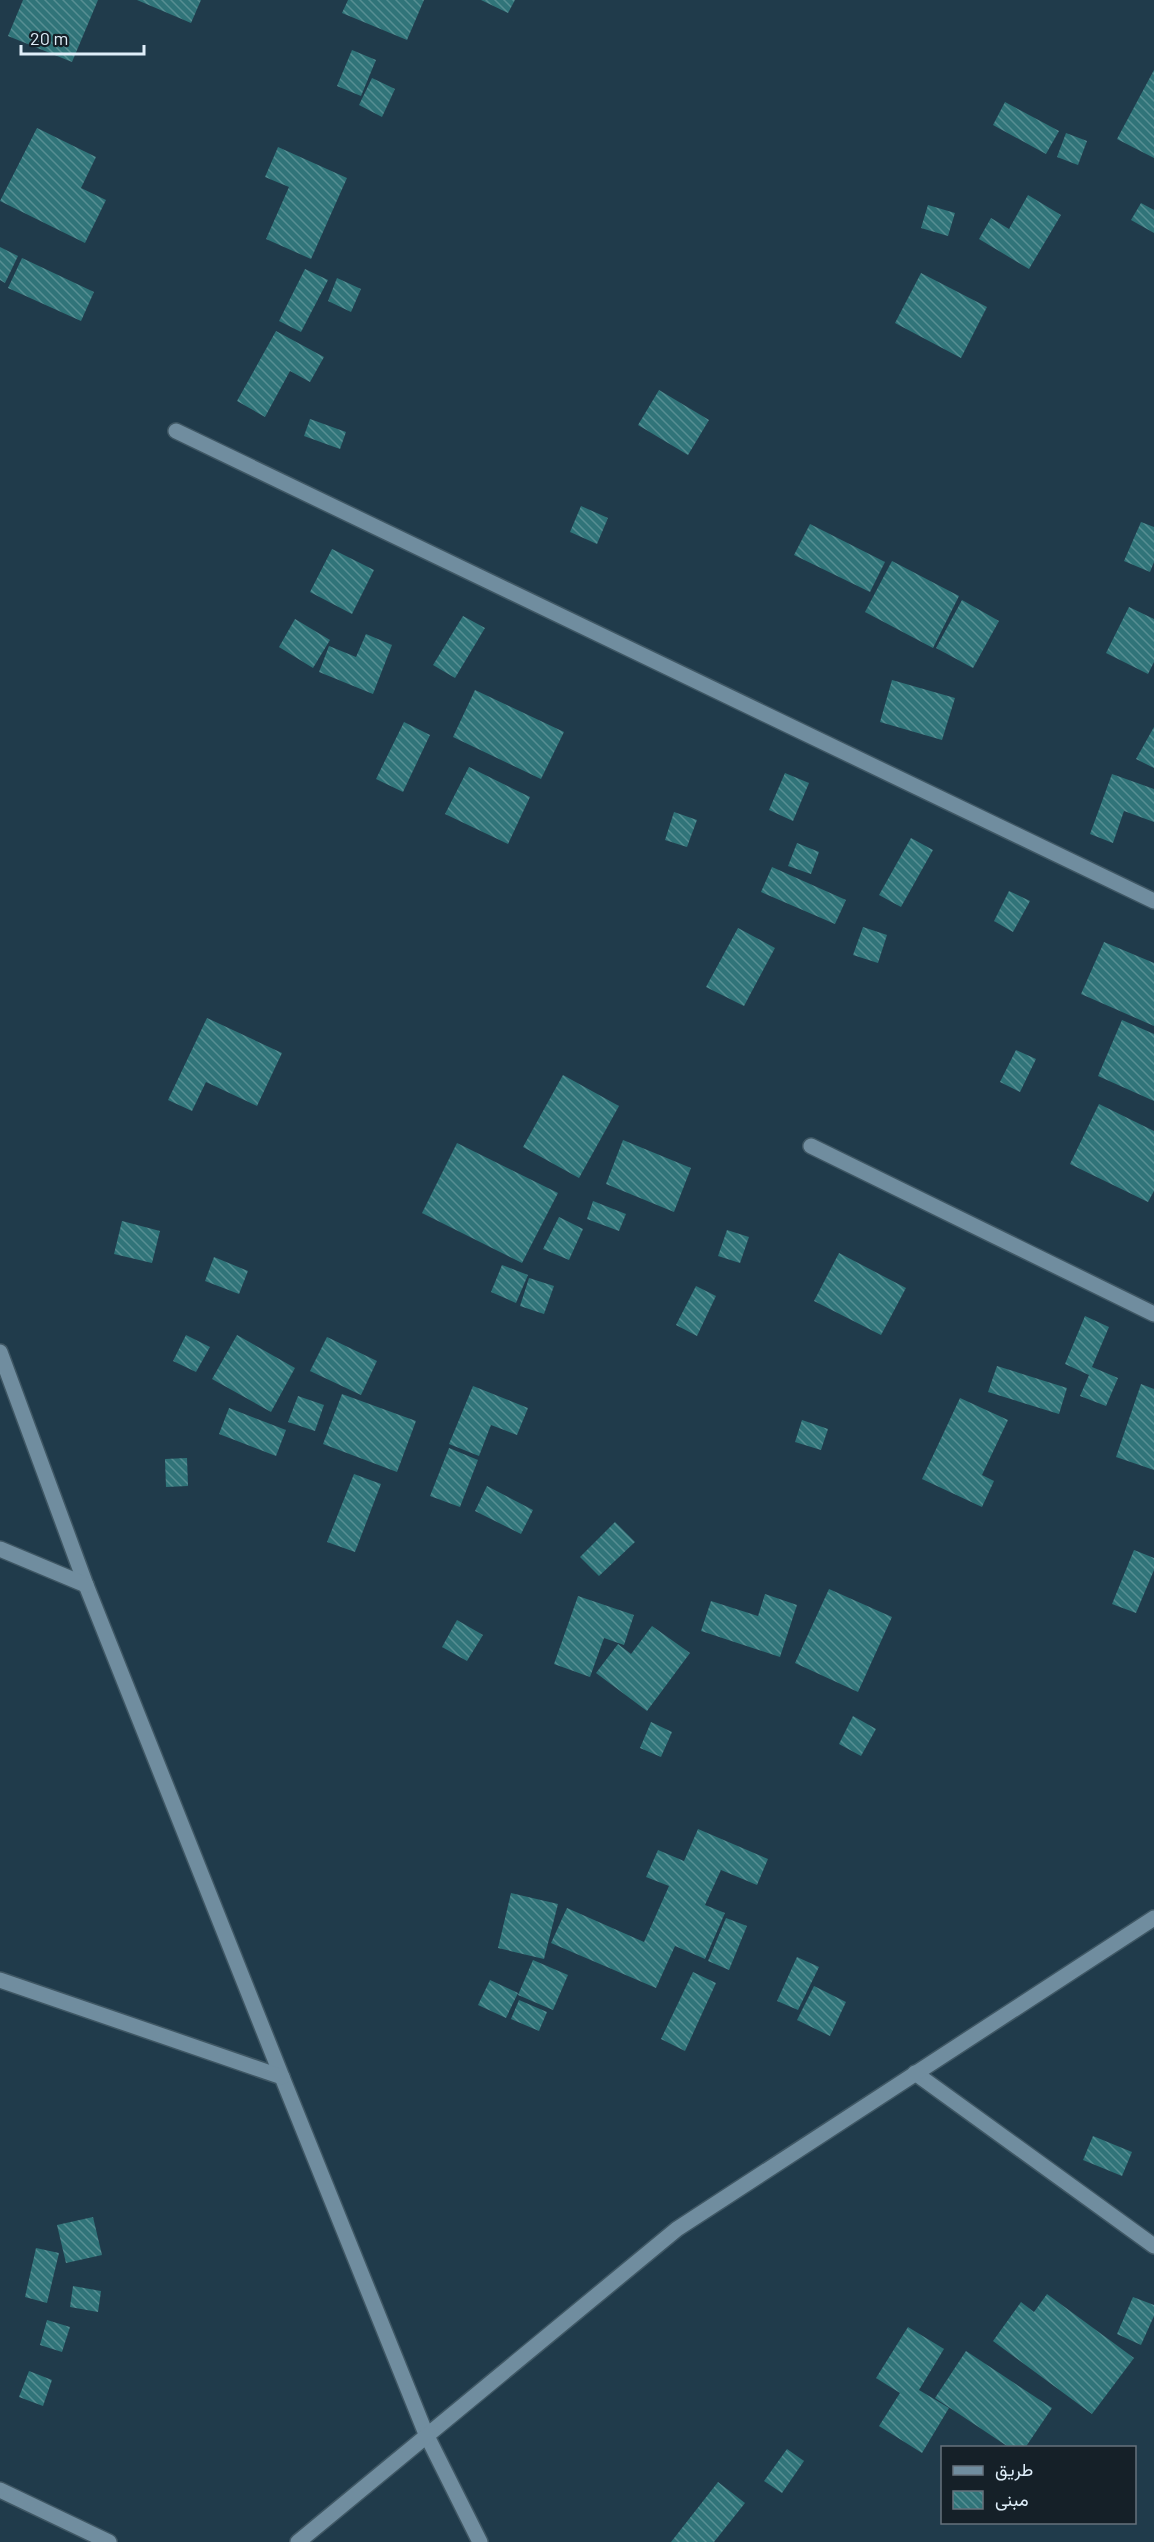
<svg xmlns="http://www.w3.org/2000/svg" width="1154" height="2542" font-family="Barlow,Vazirmatn,sans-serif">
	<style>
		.building { fill: url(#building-back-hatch) }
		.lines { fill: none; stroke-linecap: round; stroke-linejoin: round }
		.street-casing { stroke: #3f5764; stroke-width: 18 }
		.street { stroke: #708d9f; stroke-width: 15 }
	</style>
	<defs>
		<pattern id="building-back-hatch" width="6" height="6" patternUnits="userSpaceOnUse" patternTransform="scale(1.5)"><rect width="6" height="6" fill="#307479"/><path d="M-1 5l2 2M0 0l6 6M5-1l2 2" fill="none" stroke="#578f93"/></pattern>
	</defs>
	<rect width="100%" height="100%" fill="#203b4b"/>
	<g class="building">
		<polygon points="23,0 98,0 72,62 8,36"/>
		<polygon points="137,0 201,0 191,23"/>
		<polygon points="348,0 424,0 407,40 342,13"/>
		<polygon points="481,0 515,0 508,13"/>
		<polygon points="352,50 376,60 361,96 337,86"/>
		<polygon points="1154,70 1154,158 1117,139"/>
		<polygon points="372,78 395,89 382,117 359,105"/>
		<polygon points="1005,102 1059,131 1046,154 993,125"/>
		<polygon points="37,128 96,157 81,188 106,200 85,243 0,201"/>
		<polygon points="1066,133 1087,141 1078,165 1057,157"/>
		<polygon points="278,147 347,178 311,259 266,239 289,187 265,177"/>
		<polygon points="1028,195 1061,215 1029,269 979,239 991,218 1009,229"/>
		<polygon points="1141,203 1154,210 1154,233 1131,220"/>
		<polygon points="928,205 955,213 948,236 921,228"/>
		<polygon points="0,247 18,256 5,283 0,280"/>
		<polygon points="22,258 94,292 81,321 8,288"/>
		<polygon points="305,269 328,280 301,332 279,321"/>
		<polygon points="921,273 987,307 961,358 895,323"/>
		<polygon points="337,278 361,289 351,312 328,301"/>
		<polygon points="276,331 324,357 310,382 290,371 265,417 237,401"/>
		<polygon points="659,390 709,420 688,455 638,425"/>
		<polygon points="310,419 346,432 340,449 304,436"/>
		<polygon points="581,506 608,518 597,544 570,532"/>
		<polygon points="1141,522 1154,527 1154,562 1150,572 1124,561"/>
		<polygon points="810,524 885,562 870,592 794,555"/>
		<polygon points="332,549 374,570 352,614 310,592"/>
		<polygon points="892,561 959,596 933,648 865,612"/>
		<polygon points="962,600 999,621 973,668 936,648"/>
		<polygon points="1129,607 1154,619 1154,662 1148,674 1106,653"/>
		<polygon points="463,616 485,628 455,678 433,665"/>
		<polygon points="295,619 330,640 313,668 279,647"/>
		<polygon points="366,634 392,645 373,694 319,672 329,646 356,657"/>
		<polygon points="892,680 955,698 942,740 880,722"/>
		<polygon points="475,690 564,732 541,779 453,737"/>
		<polygon points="404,722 430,735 403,792 376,779"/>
		<polygon points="1154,727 1154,768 1136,759"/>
		<polygon points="469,767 530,797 508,844 445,814"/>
		<polygon points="785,773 809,783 793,821 769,810"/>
		<polygon points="1112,774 1154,789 1154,822 1124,811 1113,843 1090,834"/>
		<polygon points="674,812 697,820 687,847 665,840"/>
		<polygon points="911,838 933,850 901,907 879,895"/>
		<polygon points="797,843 819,852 811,874 788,866"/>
		<polygon points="772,867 846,900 835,924 761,892"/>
		<polygon points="1009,891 1030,901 1013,932 994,921"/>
		<polygon points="863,927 887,935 878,963 853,955"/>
		<polygon points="738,928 775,948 744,1006 706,987"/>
		<polygon points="1104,942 1154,963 1154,1026 1081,994"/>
		<polygon points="207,1018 282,1053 257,1106 206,1082 192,1111 168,1100"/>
		<polygon points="1122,1020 1154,1034 1154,1101 1098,1076"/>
		<polygon points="1016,1050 1036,1059 1020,1092 1000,1082"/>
		<polygon points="563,1075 619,1106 579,1178 523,1147"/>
		<polygon points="1099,1104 1154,1131 1154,1191 1148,1202 1070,1164"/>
		<polygon points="623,1140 691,1168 674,1212 606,1184"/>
		<polygon points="457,1143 558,1193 522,1263 422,1213"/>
		<polygon points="593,1201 626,1214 619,1231 587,1219"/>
		<polygon points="559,1217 583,1229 569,1260 543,1249"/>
		<polygon points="122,1221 160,1231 152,1263 114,1254"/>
		<polygon points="727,1230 749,1237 740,1263 718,1256"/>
		<polygon points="839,1253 906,1288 881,1335 814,1301"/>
		<polygon points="214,1257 248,1271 239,1294 205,1281"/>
		<polygon points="502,1265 528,1275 516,1303 491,1292"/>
		<polygon points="529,1278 554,1286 544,1314 520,1306"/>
		<polygon points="696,1286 716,1296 697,1336 676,1325"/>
		<polygon points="1085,1316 1109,1327 1092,1367 1118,1378 1106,1406 1080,1396 1089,1375 1065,1364"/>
		<polygon points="186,1335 210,1347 196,1372 173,1361"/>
		<polygon points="237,1335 295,1368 271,1412 212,1379"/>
		<polygon points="327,1337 377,1361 361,1395 310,1371"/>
		<polygon points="997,1366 1067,1388 1059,1414 988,1392"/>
		<polygon points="1141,1384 1154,1389 1154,1470 1116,1457"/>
		<polygon points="473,1386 528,1408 517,1435 491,1425 479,1456 449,1444"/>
		<polygon points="342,1394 416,1421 397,1472 323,1444"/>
		<polygon points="298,1396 324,1405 315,1431 288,1422"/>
		<polygon points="960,1398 1008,1420 982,1475 994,1481 982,1507 922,1479"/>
		<polygon points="229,1408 286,1430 276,1456 219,1434"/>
		<polygon points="802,1420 828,1429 821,1450 795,1442"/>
		<polygon points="449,1448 478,1460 460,1507 430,1496"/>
		<polygon points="187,1458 188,1486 166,1487 165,1459"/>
		<polygon points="354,1474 381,1484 355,1552 327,1542"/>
		<polygon points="487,1486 533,1510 521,1534 475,1511"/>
		<polygon points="615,1522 635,1542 599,1576 580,1557"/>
		<polygon points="1134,1550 1154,1558 1154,1570 1136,1613 1112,1604"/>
		<polygon points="829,1589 892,1617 858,1692 795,1663"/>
		<polygon points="765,1594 797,1605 780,1657 701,1631 711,1601 758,1616"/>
		<polygon points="578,1596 634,1615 624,1645 604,1638 590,1677 554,1664"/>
		<polygon points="457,1620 483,1635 467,1661 442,1647"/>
		<polygon points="652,1626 690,1653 647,1711 596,1673 618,1644 631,1654"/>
		<polygon points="853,1716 876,1729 861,1756 839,1744"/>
		<polygon points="651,1722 672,1732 661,1757 640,1748"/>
		<polygon points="698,1829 768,1859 757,1885 721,1870 705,1905 725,1913 705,1959 675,1946 656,1988 551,1943 567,1908 644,1942 669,1886 646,1877 658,1850 684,1861"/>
		<polygon points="511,1893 558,1904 544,1959 498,1948"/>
		<polygon points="726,1918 747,1926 729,1970 708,1961"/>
		<polygon points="797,1957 819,1967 798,2010 777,2001"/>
		<polygon points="533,1960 568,1975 553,2010 518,1995"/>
		<polygon points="693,1972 716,1983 685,2051 661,2039"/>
		<polygon points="490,1980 518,1993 506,2018 478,2005"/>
		<polygon points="814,1986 846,2002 830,2036 797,2020"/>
		<polygon points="519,2000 547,2012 539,2031 511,2019"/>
		<polygon points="1093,2136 1132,2152 1122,2176 1083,2160"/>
		<polygon points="93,2217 102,2255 66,2263 57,2225"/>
		<polygon points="36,2248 59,2253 47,2303 25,2297"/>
		<polygon points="73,2286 101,2291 98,2312 70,2307"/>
		<polygon points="1047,2294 1134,2358 1092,2414 993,2341 1021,2302 1034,2312"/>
		<polygon points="1133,2297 1154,2305 1154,2316 1141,2345 1117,2334"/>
		<polygon points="47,2320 70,2327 62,2352 40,2345"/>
		<polygon points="908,2327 944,2349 919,2390 949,2408 922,2453 879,2426 900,2393 876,2378"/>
		<polygon points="966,2351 1052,2408 1025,2448 1010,2448 935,2398"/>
		<polygon points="29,2371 52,2380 43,2406 19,2397"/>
		<polygon points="787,2449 804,2461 782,2493 764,2481"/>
		<polygon points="718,2482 745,2503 714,2542 671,2542"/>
	</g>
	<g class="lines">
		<g class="street-casing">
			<g id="street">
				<polyline points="176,431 1154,901"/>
				<polyline points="811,1146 1154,1314"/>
				<polyline points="0,1352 86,1585 282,2077 426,2434 480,2542"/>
				<polyline points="0,1549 86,1585"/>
				<polyline points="0,1980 282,2077"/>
				<polyline points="915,2073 1154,2246"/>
				<polyline points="0,2490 109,2542"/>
				<polyline points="298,2542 677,2229 1154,1918"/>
			</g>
		</g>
		<use href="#street" class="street"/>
	</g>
	<rect x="941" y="2446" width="195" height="78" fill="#152028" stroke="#66727c" stroke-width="1.5"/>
	<rect x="953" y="2466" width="30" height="9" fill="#708d9f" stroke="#66727c" stroke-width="1.5"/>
	<text x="995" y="2476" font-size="18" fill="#dfeef9">طريق</text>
	<rect x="953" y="2491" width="30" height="18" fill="url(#building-back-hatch)" stroke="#66727c" stroke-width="1.5"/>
	<text x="995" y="2506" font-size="18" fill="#dfeef9">مبنى</text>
	<path d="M21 45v9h123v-9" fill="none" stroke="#dfeef9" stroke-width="3"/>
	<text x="30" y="45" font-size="18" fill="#dfeef9" stroke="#152028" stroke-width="4.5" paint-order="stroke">20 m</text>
</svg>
